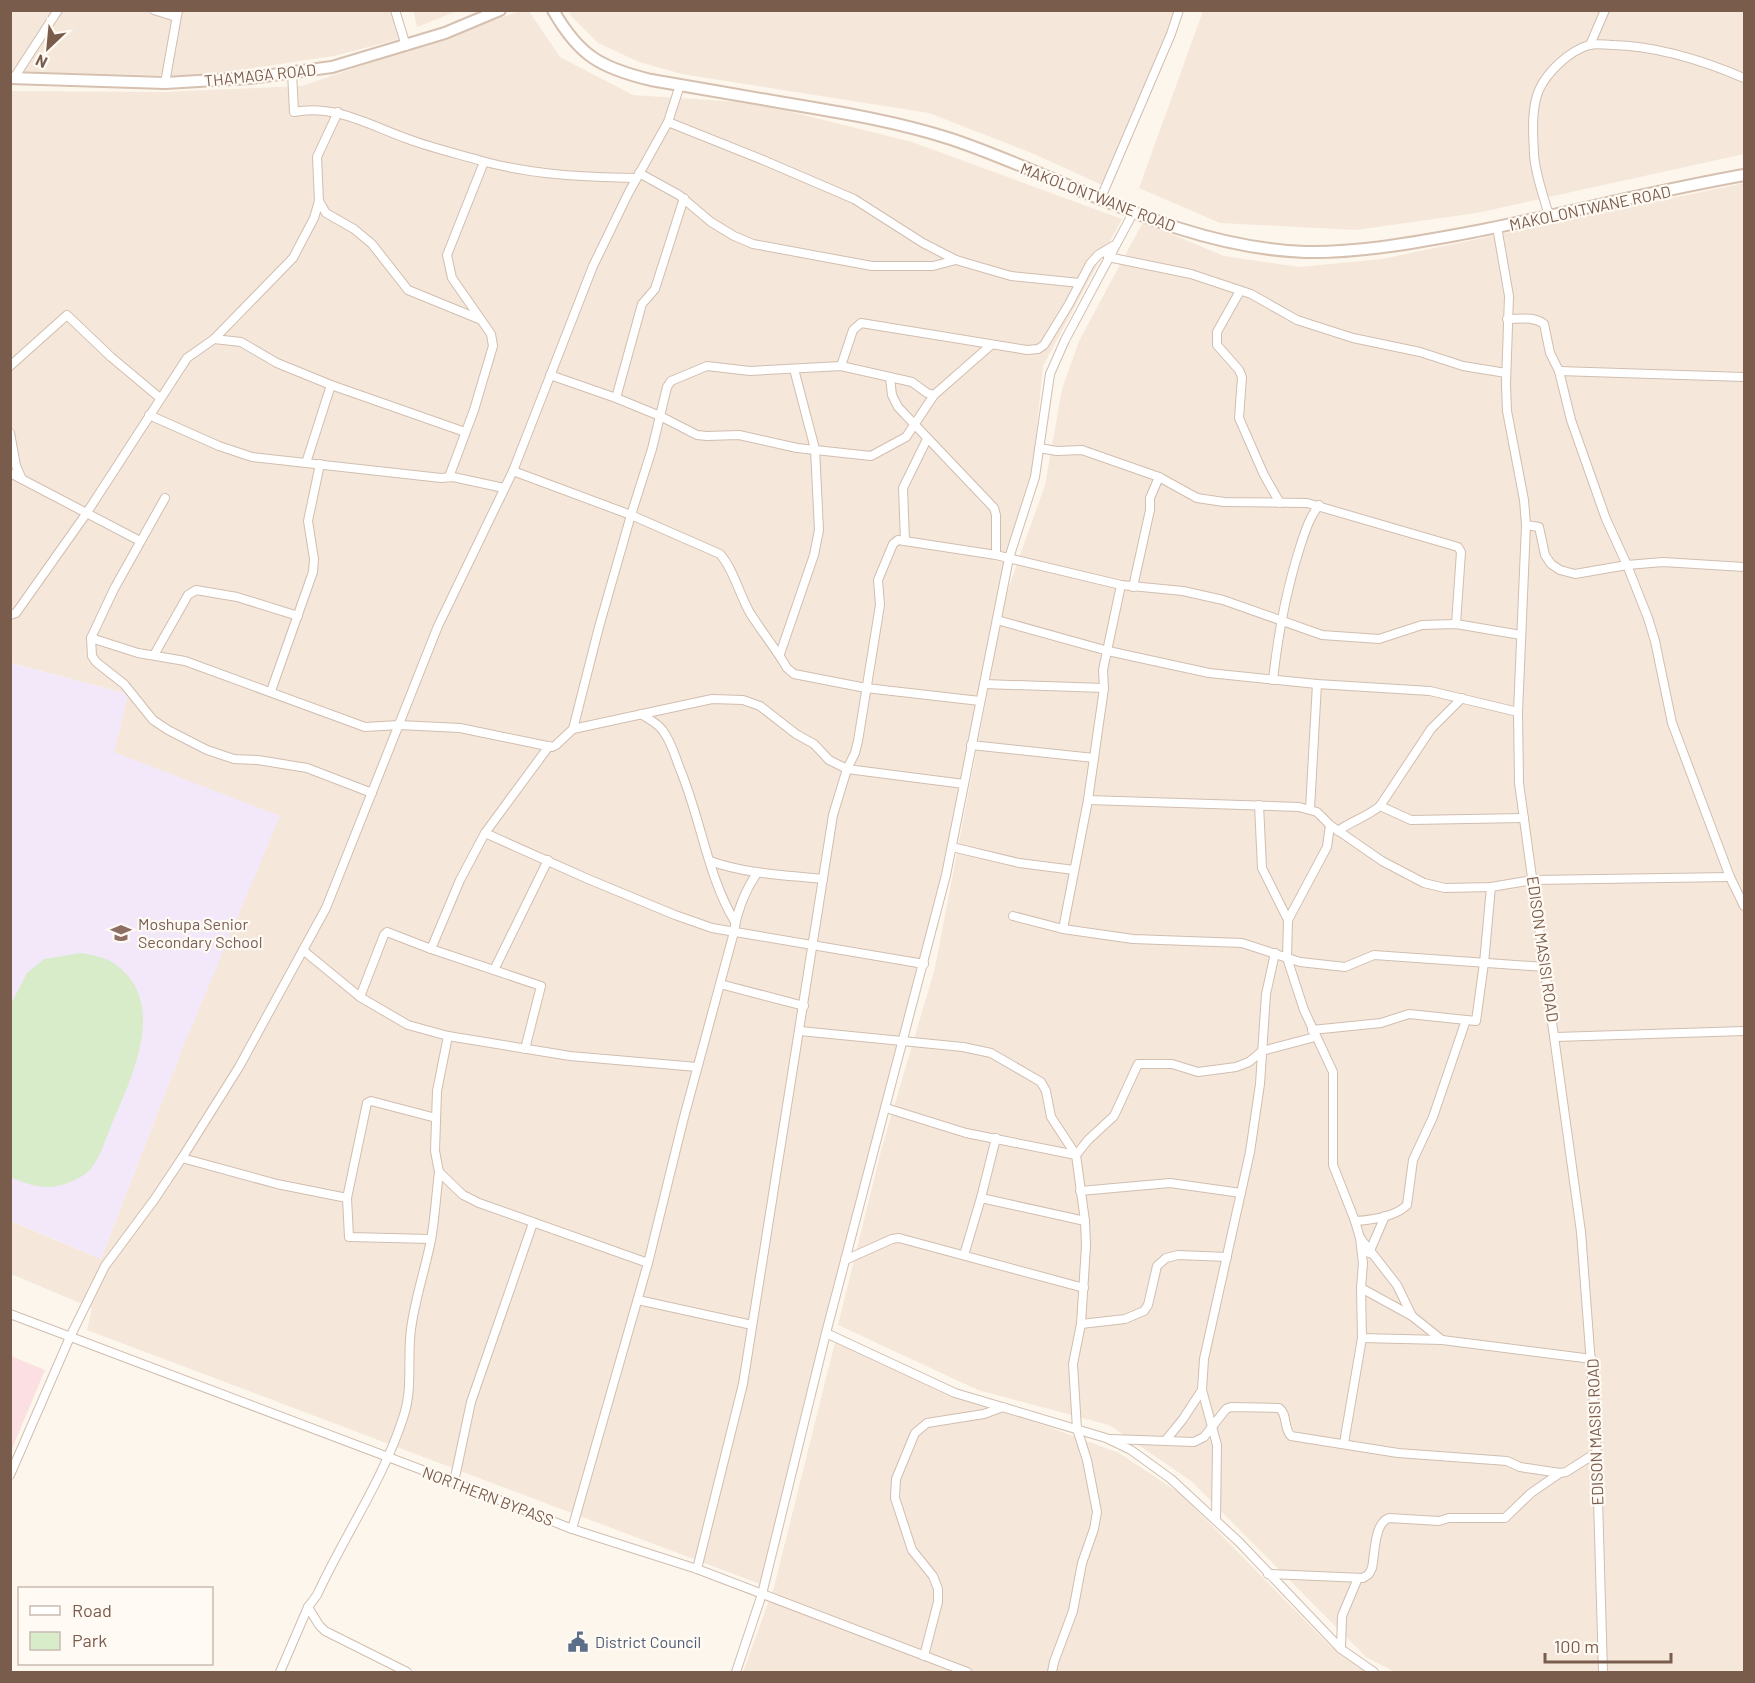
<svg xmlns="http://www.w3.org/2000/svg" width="1755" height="1683" font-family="Barlow,sans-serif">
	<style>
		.residential { fill: #f5e8da }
		.education { fill: #f3e8fa }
		.medical { fill: #fbdfe3 }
		.green { fill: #d8ecc9 }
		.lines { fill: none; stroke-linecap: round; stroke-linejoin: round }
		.minor-casing { stroke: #d1beb0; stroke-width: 10 }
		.secondary-casing { stroke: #d6c0b0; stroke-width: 14 }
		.minor { stroke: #fff; stroke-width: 8 }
		.secondary { stroke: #fff; stroke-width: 10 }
		.labels { text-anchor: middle; stroke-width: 4.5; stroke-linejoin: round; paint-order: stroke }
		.street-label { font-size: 16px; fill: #7a5c4d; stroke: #fffaf3 }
		.education-label { font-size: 16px; fill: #785e54; stroke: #fffaf3; text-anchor: start }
		.service-label { font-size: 16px; fill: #4e5e75; stroke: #fffaf3; text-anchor: start }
	</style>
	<rect width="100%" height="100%" fill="#fdf6ec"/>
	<g class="residential">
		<polygon points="413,10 457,10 457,11 417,27"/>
		<polygon points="11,11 391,11 399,39 334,56 201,76 11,72"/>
		<polygon points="520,11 529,11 560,57 633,95 756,103 912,142 1122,219 1043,366 1030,496 992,620 952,849 912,988 837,1274 765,1586 87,1330 92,1308 11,1274 10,1221 101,1259 182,1050 114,752 128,694 11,663 11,91 163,92 302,86"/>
		<polygon points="569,11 1173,11 1171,26 1102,185 1034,154 929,113 682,74 639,62 598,43 571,16"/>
		<polygon points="1203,11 1744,11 1744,154 1477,213 1356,230 1220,223 1139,188"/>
		<polygon points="1744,183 1744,1672 1395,1672 1366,1657 1191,1481 1109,1425 978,1390 838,1325 882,1147 935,968 1006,595 1045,485 1062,389 1079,341 1143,222 1224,256 1299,267 1382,259"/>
		<polygon points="835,1342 947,1395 1049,1427 1119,1453 1181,1494 1330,1646 1369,1672 743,1672 774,1587"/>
	</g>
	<polygon class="education" points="10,663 128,694 114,752 280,816 182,1050 101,1259 11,1221"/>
	<polygon class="medical" points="11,1356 45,1370 11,1451"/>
	<path class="green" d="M81 953C93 955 105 957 115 964 168 1001 133 1074 114 1119 106 1136 100 1164 84 1175 58 1191 38 1190 11 1177V1004L27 973 44 959Z"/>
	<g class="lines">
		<g class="minor-casing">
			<g id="minor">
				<polyline points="154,10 176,17"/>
				<polyline points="395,10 406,46"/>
				<polyline points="1590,45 1605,10"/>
				<path d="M292 72 294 112C335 104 371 126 408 139 432 148 458 154 482 161 533 175 584 177 636 178"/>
				<polyline points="14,78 58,10"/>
				<polyline points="165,83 178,10"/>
				<polyline points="668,122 763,160 854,199 923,243 956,260 1011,276 1080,283"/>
				<polyline points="639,173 679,195 711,222 734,236 753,244 872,266 933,266 956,260"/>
				<polyline points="1100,200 1171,34 1179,10"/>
				<polyline points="319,201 326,213 354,229 372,244 408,290 479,319"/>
				<path d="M1549 216C1544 197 1535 174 1534 154 1533 135 1531 108 1539 90 1547 72 1569 51 1589 45 1596 43 1605 45 1612 45 1658 46 1702 60 1744 78"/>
				<polyline points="1497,227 1509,296 1506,384 1507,411 1524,500 1526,525 1518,712 1519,783 1581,1232 1596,1430 1603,1672"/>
				<polyline points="1108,257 1191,274 1251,294 1297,320 1353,338 1420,352 1463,366 1506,373"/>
				<polyline points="1240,291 1217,332 1217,345 1239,370 1242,377 1239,418 1264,475 1280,503"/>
				<path d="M1507 319C1520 319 1533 316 1544 324L1550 353 1559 371 1571 420 1606 519 1627 565 1648 618 1655 641 1672 723 1730 877 1744 906"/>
				<polyline points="214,339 241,342 277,363 331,385 465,432"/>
				<polyline points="10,366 67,315 111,357 160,398"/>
				<polyline points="841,366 853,330 861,323 1027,350 1038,349 1044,345 1069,304 1090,264 1098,255 1113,246"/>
				<polyline points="1559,371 1744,377"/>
				<polyline points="550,375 616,398 660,416 667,387 671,381 707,366 750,371 841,366 912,382 927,393 934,395 991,345"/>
				<polyline points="890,378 892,395 898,407 994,508 996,515 996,555"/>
				<path d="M934 395 906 437 871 456 797 448 739 435 707 436 697 435 660 416 652 449 631 515 720 554C734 570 739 594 750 613 762 632 776 649 787 668L794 674 866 688 980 701"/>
				<polyline points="616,398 642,304 655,289 684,198"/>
				<polyline points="149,415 219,446 252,457 441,478 453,477 504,488"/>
				<polyline points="10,433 16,466 21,477"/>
				<polyline points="1039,448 1057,451 1082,450 1159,477 1197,498 1224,502 1307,503 1458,547 1461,552 1456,624"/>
				<polyline points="306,463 331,385"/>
				<polyline points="10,473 140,541"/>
				<polyline points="449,477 474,410 493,346 491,334 452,278 447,255 484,162"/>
				<polyline points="165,498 114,589 91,638 92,656 96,662 124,684 153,720 168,730 207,750 234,759 258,760 307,768 372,793"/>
				<polyline points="1526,525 1539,527 1545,555 1551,564 1560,570 1575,574 1627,565 1663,562 1744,567"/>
				<polyline points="905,541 903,488 927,439"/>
				<polyline points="1133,587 1150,510 1150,498 1159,477"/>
				<polyline points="10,615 16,613 86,514 187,358 214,339 293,258 314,218 319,201 317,157 338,112"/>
				<polyline points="997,620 1108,651 1209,673 1317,684 1430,691 1518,712"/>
				<polyline points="91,638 138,653 185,661 365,727 399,725 460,728 552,747 556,745 573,729 599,627 631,515 513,471"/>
				<polyline points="780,654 814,555 819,530 815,449 794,369"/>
				<polyline points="154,655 188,595 196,590 237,597 298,616"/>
				<path d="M1273 680C1278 634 1286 591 1300 547 1305 532 1309 518 1319 505"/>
				<polyline points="984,684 1104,688"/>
				<polyline points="271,691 313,572 314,559 308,521 320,464"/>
				<path d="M641 714C648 719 658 723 663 731 671 741 675 756 680 769 701 819 707 875 735 922"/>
				<polyline points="573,729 712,699 743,700 760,706 796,734 814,744 829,760 847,769 855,753 858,741 880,605 878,580 893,544 898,540 996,555 1121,585 1183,591 1223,600 1322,635 1379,639 1422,625 1456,624 1521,635"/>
				<polyline points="971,745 1094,758"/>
				<polyline points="1088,800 1299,807 1317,812 1330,825 1382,861 1424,883 1445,888 1491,887 1533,880 1730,877"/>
				<polyline points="1259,805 1262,868 1288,920"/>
				<polyline points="1380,806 1411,820 1524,818"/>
				<polyline points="1310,809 1317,684"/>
				<polyline points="1330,825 1327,847 1288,920 1287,958 1304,1010 1333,1072 1333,1165 1355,1221 1360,1238 1363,1263 1361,1288 1362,1338 1344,1443"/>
				<path d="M1338 831C1351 821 1367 817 1380 806L1431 729 1462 698"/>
				<polyline points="485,833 549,746"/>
				<polyline points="952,847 1019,863 1074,870"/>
				<path d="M710 861C746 874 785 875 823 879"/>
				<polyline points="1013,916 1063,929 1133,939 1242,943 1300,962 1345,967 1374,955 1545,967"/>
				<polyline points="1063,929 1088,800 1104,688 1103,670 1121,585"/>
				<polyline points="431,949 541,986 525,1049"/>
				<polyline points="304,951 360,997 384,935 387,932 431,949 460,880 485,833 588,879 675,915 712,928 924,964"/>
				<polyline points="494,970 548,860"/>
				<polyline points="720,984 804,1006"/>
				<path d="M360 997 408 1025 448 1036 437 1091 435 1151 439 1172 463 1195 479 1203 648 1263 683 1121 734 932C737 910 745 891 757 873"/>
				<polyline points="1312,1030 1381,1023 1409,1014 1476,1021 1484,963 1491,887"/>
				<polyline points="800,1031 963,1047 991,1053 1041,1082 1046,1091 1051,1117 1076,1155 1085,1221 1086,1246 1081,1324 1073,1364 1077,1429 1087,1460 1097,1512 1094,1529 1082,1563 1073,1611 1054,1662 1052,1672"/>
				<polyline points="448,1036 570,1056 697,1067"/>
				<polyline points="1556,1037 1744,1031"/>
				<polyline points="886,1108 966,1133 1076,1155 1088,1140 1114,1116 1138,1064 1172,1064 1198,1072 1236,1067 1249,1062 1262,1051 1315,1037"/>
				<polyline points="182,1158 277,1184 347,1198 367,1103 371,1101 436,1118"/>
				<polyline points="1080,1191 1170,1183 1241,1193"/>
				<polyline points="347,1198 349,1237 431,1239"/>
				<polyline points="981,1198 1085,1221"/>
				<path d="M1355 1221C1372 1220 1395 1217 1407 1205L1413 1160 1433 1117 1466 1020"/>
				<polyline points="1361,1239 1397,1285 1412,1316"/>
				<polyline points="1369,1253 1385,1216"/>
				<polyline points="964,1255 981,1198 996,1138"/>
				<polyline points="845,1260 892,1239 899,1238 1084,1288"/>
				<polyline points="1361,1288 1412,1316 1442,1340"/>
				<polyline points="638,1300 752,1325"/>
				<polyline points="10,1314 454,1482 572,1529 697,1569 967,1672"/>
				<polyline points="1081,1324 1125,1319 1144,1311 1148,1305 1157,1266 1166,1258 1178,1255 1227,1257"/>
				<polyline points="826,1333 955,1393 1106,1438 1131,1450 1171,1479 1239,1542 1341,1649 1374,1672"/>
				<polyline points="1362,1338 1442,1340 1592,1359"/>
				<path d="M1111 1439 1194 1442 1204 1437 1226 1409 1231 1407 1279 1408C1288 1414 1283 1428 1291 1436L1398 1453 1507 1461 1520 1467 1560 1473 1566 1472 1596 1453"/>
				<polyline points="1166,1440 1183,1419 1202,1390"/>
				<polyline points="10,1475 70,1337 105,1266 154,1200 182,1158 239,1067 326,908 438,626 513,471 593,266 629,192 668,122 680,85"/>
				<polyline points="454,1482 471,1402 533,1223"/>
				<polyline points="1216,1519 1217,1445 1202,1390 1204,1359 1250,1152 1260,1084 1266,994 1275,953"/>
				<polyline points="572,1529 648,1263"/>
				<polyline points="697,1569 743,1384 833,815 847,769 964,784"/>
				<path d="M1268 1574 1363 1578 1369 1574 1372 1568C1375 1554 1374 1523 1389 1518L1439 1521 1449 1518H1505L1531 1493 1560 1473"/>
				<polyline points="308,1607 319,1625 325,1631 407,1672"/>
				<polyline points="1341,1649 1342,1616 1358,1578"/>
				<polyline points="924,1656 938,1602 938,1589 933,1576 912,1550 895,1498 896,1479 915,1433 927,1423 984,1414 1003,1407"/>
				<path d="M280 1672 308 1607 317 1595C345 1534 384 1479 404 1415 413 1387 407 1358 411 1329 415 1299 425 1270 431 1240 435 1218 436 1195 439 1172"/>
				<polyline points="736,1672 762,1594 826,1333 946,875 1009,558 1035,477 1050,374 1065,340 1133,213"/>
			</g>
		</g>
		<g class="secondary-casing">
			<g id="secondary">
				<path d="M553 10C579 56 601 68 651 80 697 88 744 96 790 104 844 113 899 122 951 139 1070 179 1175 247 1305 252 1355 253 1407 244 1456 235 1553 217 1648 192 1744 175"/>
				<polyline points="10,78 165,83 249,78 332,67 445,33 500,10"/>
			</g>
		</g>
		<use href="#minor" class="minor"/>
		<use href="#secondary" class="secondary"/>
	</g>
	<defs>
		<g id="school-bare" transform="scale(1.62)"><path d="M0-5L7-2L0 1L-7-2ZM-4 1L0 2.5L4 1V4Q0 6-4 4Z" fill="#8d6e63" stroke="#fffaf3" stroke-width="2.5" paint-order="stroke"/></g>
		<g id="civic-bare" transform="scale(1.62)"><path d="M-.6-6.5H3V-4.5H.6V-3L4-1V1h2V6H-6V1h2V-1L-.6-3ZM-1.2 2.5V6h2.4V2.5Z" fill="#5c6f8a" stroke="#fffaf3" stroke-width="2.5" paint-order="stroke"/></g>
	</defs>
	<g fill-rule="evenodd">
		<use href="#school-bare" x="121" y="933"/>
		<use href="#civic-bare" x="578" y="1642"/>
	</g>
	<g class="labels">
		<g class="street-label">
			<text transform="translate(260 75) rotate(-6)" y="6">THAMAGA ROAD</text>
			<text transform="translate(1098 197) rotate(21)" y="6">MAKOLONTWANE ROAD</text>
			<text transform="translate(1590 208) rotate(-12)" y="6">MAKOLONTWANE ROAD</text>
			<text transform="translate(1543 949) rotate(82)" y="6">EDISON MASISI ROAD</text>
			<text transform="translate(1595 1432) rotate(-92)" y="6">EDISON MASISI ROAD</text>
			<text transform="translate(488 1496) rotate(21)" y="6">NORTHERN BYPASS</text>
		</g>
		<g class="education-label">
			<text x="138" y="930">Moshupa Senior<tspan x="138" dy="18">Secondary School</tspan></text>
		</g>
		<g class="service-label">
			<text x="595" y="1648">District Council</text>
		</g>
	</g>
	<rect width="1755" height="1683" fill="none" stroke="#7a5c4d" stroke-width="24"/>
	<rect x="18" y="1587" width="195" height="78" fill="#fffaf3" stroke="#cabbb1" stroke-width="1.5"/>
	<rect x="30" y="1606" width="30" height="9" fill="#ffffff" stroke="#cabbb1" stroke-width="1.5"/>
	<text x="72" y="1617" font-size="18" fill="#7a5c4d">Road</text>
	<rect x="30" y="1632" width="30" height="18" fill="#d8ecc9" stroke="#cabbb1" stroke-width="1.5"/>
	<text x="72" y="1647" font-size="18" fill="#7a5c4d">Park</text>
	<g transform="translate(48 48) rotate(206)" stroke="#fffaf3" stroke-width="4.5" paint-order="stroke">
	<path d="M0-4.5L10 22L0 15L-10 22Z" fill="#7a5c4d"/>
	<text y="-9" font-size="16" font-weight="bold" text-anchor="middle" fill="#7a5c4d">N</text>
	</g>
	<path d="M1545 1653v9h126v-9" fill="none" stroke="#7a5c4d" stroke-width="3"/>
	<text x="1554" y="1653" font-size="18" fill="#7a5c4d" stroke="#fffaf3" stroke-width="4.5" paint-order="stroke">100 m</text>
</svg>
